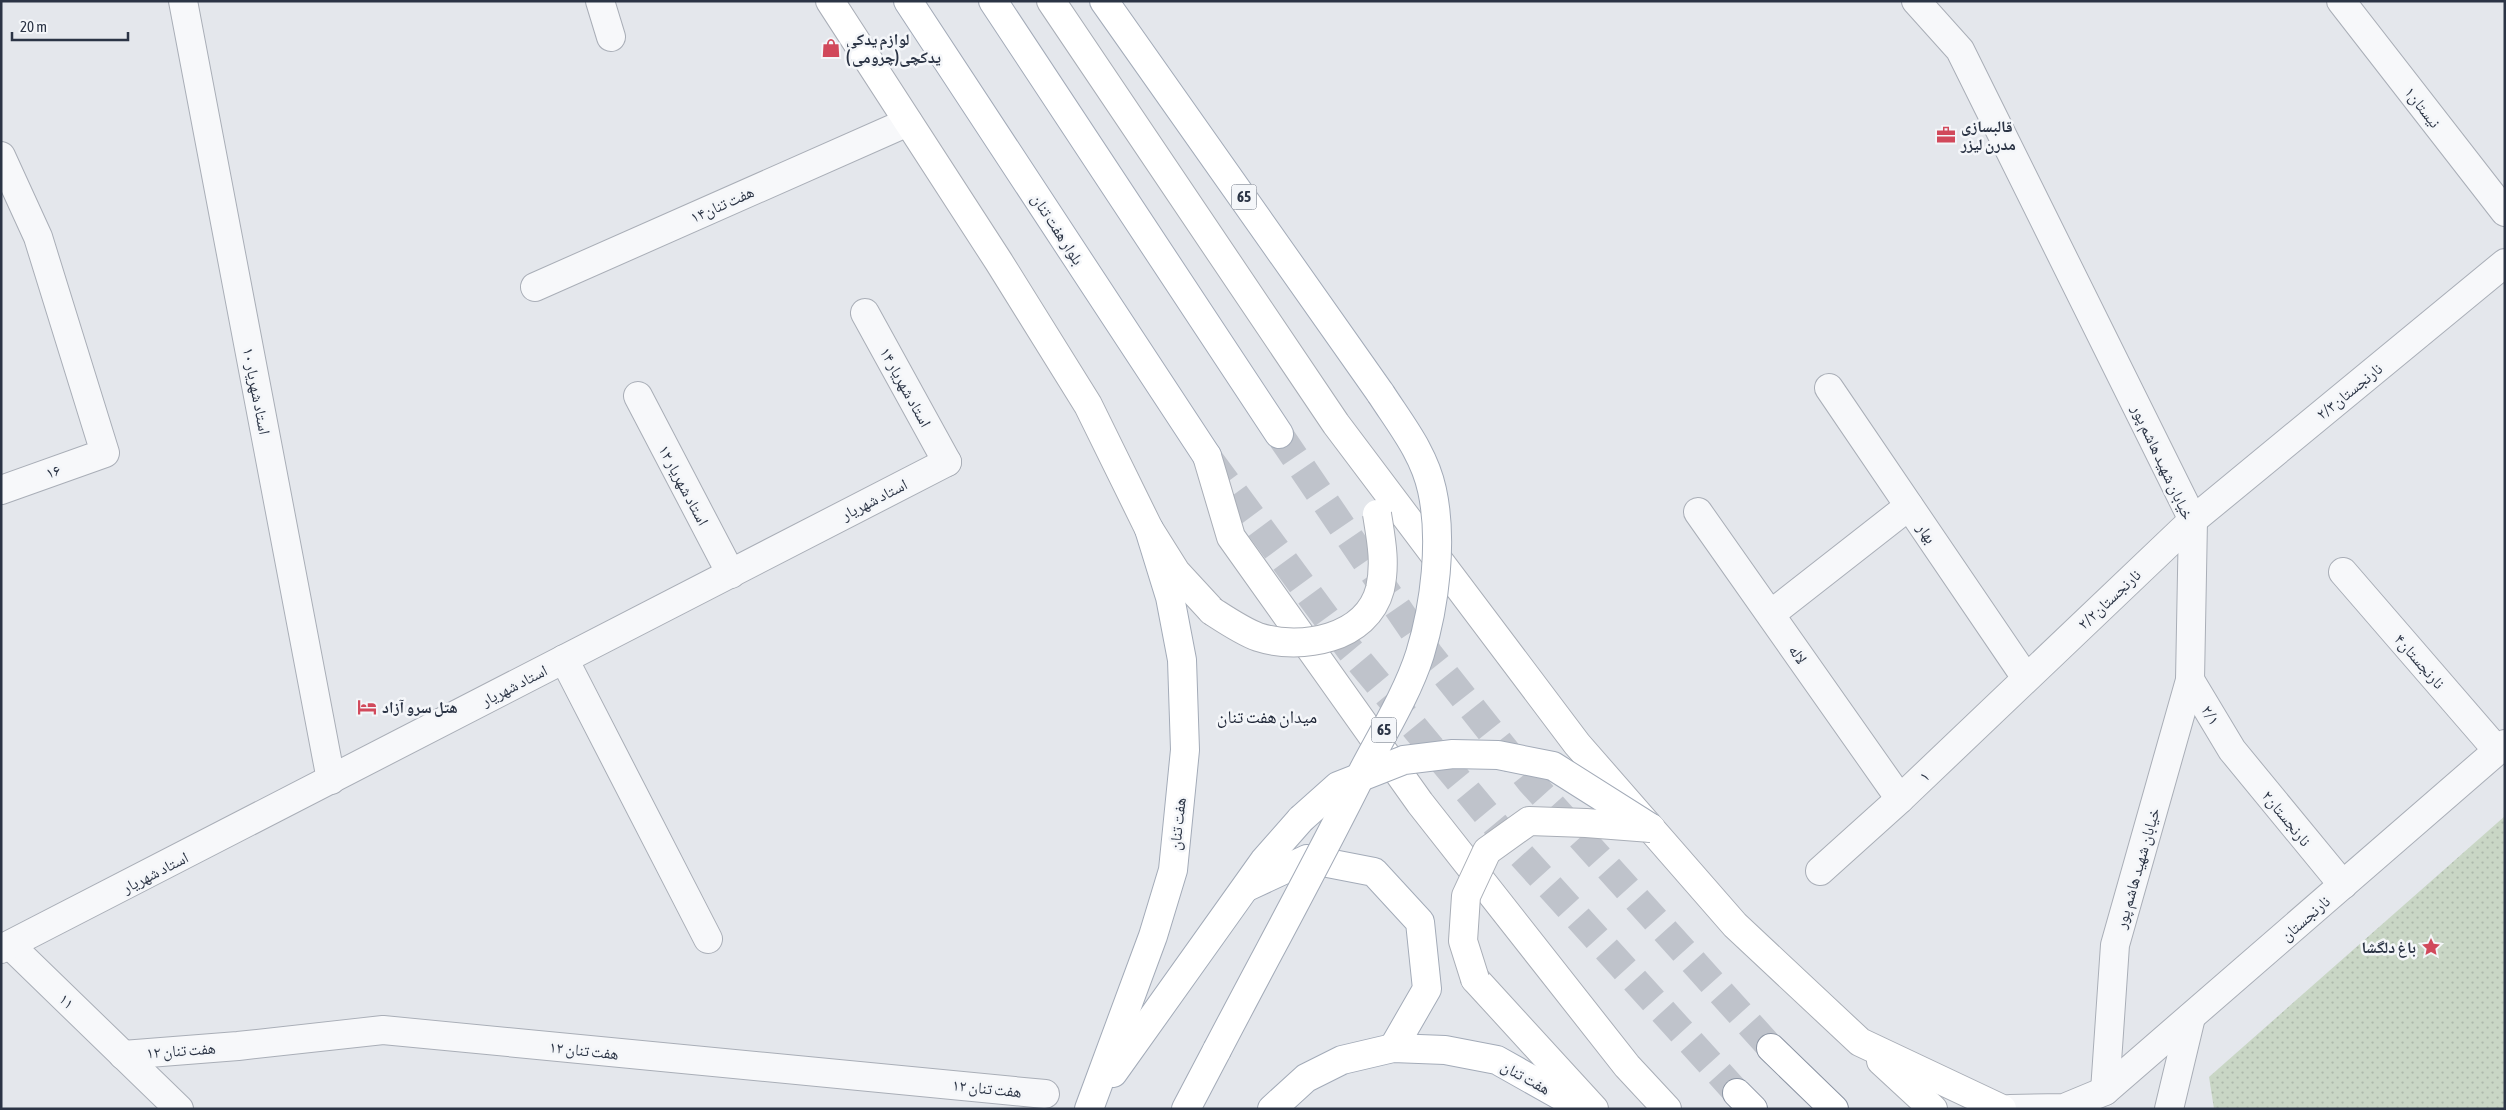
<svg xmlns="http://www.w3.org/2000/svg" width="2506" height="1110" font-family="'Asap Condensed','Noto Naskh Arabic',sans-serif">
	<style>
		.garden { fill: url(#garden-dots) }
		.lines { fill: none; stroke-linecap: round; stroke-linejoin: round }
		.trunk-tunnel { stroke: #bfc3cb; stroke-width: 28; stroke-dasharray: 28 14; stroke-linecap: butt }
		.minor-casing { stroke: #a9aeb7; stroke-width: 30 }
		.tertiary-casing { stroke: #a9aeb7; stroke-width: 30 }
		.secondary-casing { stroke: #a9aeb7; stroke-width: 30 }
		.primary-casing { stroke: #a3abb8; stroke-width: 30 }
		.trunk-casing { stroke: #8b94a3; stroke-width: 30 }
		.minor { stroke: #f7f8fa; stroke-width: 28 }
		.tertiary { stroke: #f7f8fa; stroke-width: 28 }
		.secondary { stroke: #fff; stroke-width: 28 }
		.primary { stroke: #fff; stroke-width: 28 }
		.trunk { stroke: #fff; stroke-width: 28 }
		.secondary-bridge-casing { stroke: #a9aeb7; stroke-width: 30; stroke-linecap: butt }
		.primary-bridge-casing { stroke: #a3abb8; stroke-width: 30; stroke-linecap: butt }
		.secondary-bridge { stroke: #fff; stroke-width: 28 }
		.primary-bridge { stroke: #fff; stroke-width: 28 }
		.labels { text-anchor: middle; stroke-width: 5; stroke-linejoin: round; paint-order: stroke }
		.shield { fill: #f4f6f9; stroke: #676e7b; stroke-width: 1 }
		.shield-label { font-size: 15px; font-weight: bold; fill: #2b3445 }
		.poi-label { font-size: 16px; font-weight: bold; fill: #2b3445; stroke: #f4f6f9; text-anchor: start }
		.street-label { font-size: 16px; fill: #2b3445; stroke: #f4f6f9 }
		.neighbourhood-label { font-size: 18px; fill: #1d2536; stroke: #f4f6f9 }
	</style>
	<defs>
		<pattern id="garden-dots" width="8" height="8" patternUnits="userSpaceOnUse" patternTransform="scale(1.25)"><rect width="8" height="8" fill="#c9d6c5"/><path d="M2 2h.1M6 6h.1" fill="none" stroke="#adb8ab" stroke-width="1.8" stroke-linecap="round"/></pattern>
	</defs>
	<rect width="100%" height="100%" fill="#e4e7ec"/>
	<polygon class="garden" points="2505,816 2505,1109 2214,1109 2209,1077"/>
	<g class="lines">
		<g class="trunk-tunnel">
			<polyline points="1279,434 1429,654 1530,781 1771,1048"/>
			<polyline points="1210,460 1350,650 1514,847 1737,1093"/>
		</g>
		<g class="minor-casing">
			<g id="minor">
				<polyline points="183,1 331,780"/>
				<polyline points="600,1 611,37"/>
				<polyline points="1916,1 1960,50 2193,520 2190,680 2115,945 2105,1091"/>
				<polyline points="2341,1 2505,212"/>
				<polyline points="1,156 38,237 105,453 1,490"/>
				<polyline points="535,287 908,122"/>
				<polyline points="865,313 947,462"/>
				<polyline points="1829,388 2026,678"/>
				<polyline points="638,396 731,574"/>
				<polyline points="1698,512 1900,799"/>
				<polyline points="2343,572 2497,750"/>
				<polyline points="1771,614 1909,506"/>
				<polyline points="564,659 708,939"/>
				<polyline points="2190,680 2232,750 2343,885"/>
				<polyline points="1820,871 1900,799 2193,520 2505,263"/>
				<polyline points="11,946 179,1109"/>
				<polyline points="123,1055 238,1046 383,1030 1045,1094"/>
			</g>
		</g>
		<g class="tertiary-casing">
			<g id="tertiary">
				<polyline points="1,949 947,462"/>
				<polyline points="2010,1109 2064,1108 2105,1091 2505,744"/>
				<polyline points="2169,1109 2191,1017"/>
			</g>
		</g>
		<g class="secondary-casing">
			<g id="secondary">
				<polyline points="830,1 999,262 1088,405 1149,529 1176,572 1212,611"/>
				<polyline points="1051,1 1336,424 1577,744 1735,925 1860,1042 2002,1109"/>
				<polyline points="1207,456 1231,537 1420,803 1627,1066 1667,1109"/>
				<polyline points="1475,979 1594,1109"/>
				<polyline points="1881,1061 1933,1109"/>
			</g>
		</g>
		<g class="primary-casing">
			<g id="primary">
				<polyline points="908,1 1207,456"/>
				<polyline points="993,1 1279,434"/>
				<polyline points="1104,1 1381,394"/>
				<polyline points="1247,887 1307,859 1374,872 1420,922 1427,989 1393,1048"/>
				<polyline points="1113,1073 1264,861 1301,819"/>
				<polyline points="1089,1109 1153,936 1173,870 1185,750 1182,660 1170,597 1149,529"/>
				<polyline points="1186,1109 1217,1050"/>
				<polyline points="1272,1109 1306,1078 1342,1060 1393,1048 1445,1050 1497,1060 1584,1109"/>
			</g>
		</g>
		<g class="trunk-casing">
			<g id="trunk">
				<polyline points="1771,1048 1834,1109"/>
				<polyline points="1737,1093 1753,1109"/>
			</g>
		</g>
		<use href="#minor" class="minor"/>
		<use href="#tertiary" class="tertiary"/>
		<use href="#secondary" class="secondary"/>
		<use href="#primary" class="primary"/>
		<use href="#trunk" class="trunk"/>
		<g class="secondary-bridge-casing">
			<g id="secondary-bridge">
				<path d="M1212 611C1226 620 1242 631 1258 637 1301 651 1367 639 1380 589 1386 563 1381 539 1377 514"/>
				<polyline points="1475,979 1463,941 1466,896 1487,851 1529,821 1586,823 1651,828"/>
			</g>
		</g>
		<g class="primary-bridge-casing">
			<g id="primary-bridge">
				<polyline points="1301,819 1338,786 1404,760 1453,754 1498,755 1553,766 1651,828"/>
				<path d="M1217 1050C1266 956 1317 864 1364 769 1383 733 1408 692 1420 654 1435 605 1443 540 1432 490 1424 453 1401 425 1381 394"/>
			</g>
		</g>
		<use href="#secondary-bridge" class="secondary-bridge"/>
		<use href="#primary-bridge" class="primary-bridge"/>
	</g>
	<defs>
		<g id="shop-bare" transform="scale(1.5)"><path d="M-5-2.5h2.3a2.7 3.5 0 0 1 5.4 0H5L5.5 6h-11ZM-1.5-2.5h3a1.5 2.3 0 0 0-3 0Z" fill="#d1495b" stroke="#f4f6f9" stroke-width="2.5" paint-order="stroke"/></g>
		<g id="office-bare" transform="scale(1.5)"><path d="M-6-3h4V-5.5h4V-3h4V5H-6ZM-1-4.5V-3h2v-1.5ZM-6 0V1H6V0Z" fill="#d1495b" stroke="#f4f6f9" stroke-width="2.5" paint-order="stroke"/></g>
		<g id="hotel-bare" transform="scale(1.5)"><path d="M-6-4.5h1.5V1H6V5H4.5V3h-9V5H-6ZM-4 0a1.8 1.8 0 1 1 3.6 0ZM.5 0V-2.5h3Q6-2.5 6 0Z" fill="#d1495b" stroke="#f4f6f9" stroke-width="2.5" paint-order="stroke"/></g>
		<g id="sight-bare" transform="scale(1.5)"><path d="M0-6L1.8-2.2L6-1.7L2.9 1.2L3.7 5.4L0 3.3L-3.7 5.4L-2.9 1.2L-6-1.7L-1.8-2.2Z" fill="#d1495b" stroke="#f4f6f9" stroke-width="2.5" paint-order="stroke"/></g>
	</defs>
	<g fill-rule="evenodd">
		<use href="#shop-bare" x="831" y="48"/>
		<use href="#office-bare" x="1946" y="135"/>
		<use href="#hotel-bare" x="367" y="707"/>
		<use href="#sight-bare" x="2431" y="947"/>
	</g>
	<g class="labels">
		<g class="shield">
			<rect x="1231.5" y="184.5" width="25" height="25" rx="4"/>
			<rect x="1371.5" y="717.5" width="25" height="25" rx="4"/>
		</g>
		<g class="shield-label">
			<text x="1244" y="202">65</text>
			<text x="1384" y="735">65</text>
		</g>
		<g class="poi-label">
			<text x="846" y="45">لوازم یدکی<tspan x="846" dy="18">یدکچی(چرومی )</tspan></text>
			<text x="1961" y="132">قالبسازی<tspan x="1961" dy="18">مدرن لیزر</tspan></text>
			<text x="382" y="713">هتل سرو آزاد</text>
			<text x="2416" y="953" text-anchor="end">باغ دلگشا</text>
		</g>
		<g class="street-label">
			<text transform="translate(2423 107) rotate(52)" y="6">۱نیستان</text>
			<text transform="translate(722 204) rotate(-24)" y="6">هفت تنان۱۴</text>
			<text transform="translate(1058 229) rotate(57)" y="6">بلوار هفت تنان</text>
			<text transform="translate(906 387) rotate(61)" y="6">استاد شهریار ۱۴</text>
			<text transform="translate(257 391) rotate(79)" y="6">استاد شهریار ۱۰</text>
			<text transform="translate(2349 391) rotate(-39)" y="6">۲/۳نارنجستان</text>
			<text transform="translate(2163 462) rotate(65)" y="6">خیابان شهید هاشم پور</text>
			<text transform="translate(53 471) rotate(-20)" y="6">۱۶</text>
			<text transform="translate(684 485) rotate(62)" y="6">استاد شهریار ۱۲</text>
			<text transform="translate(874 499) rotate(-27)" y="6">استاد شهریار</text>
			<text transform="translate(1927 533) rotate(56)" y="6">بهار</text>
			<text transform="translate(2109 599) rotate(-43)" y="6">۲/۲نارنجستان</text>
			<text transform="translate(1799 655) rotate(55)" y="6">لاله ‍</text>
			<text transform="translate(2420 661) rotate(49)" y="6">۴نارنجستان</text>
			<text transform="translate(514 685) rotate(-27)" y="6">استاد شهریار</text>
			<text transform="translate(2211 715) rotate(59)" y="6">۲/۱</text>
			<text transform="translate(1924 776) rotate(-44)" y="6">۱</text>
			<text transform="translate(2287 818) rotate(51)" y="6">۲نارنجستان</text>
			<text transform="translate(1177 824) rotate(-84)" y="6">هفت تنان</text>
			<text transform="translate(2137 868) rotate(-74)" y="6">خیابان شهید هاشم پور</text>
			<text transform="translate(155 872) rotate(-27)" y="6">استاد شهریار</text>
			<text transform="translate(2305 918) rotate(-41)" y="6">نارنجستان</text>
			<text transform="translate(67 1001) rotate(44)" y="6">۱۱</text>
			<text transform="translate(181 1050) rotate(-4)" y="6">هفت تنان ۱۲</text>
			<text transform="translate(584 1050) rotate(6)" y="6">هفت تنان ۱۲</text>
			<text transform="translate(1526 1077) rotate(29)" y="6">هفت تنان</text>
			<text transform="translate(987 1088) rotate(6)" y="6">هفت تنان ۱۲</text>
		</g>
		<g class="neighbourhood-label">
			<text x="1267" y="723">میدان هفت تنان</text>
		</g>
	</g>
	<rect width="2506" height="1110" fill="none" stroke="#2b3445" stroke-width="5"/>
	<path d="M12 32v8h116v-8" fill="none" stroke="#2b3445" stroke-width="2.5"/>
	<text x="20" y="32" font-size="15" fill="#2b3445" stroke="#f4f6f9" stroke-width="4" paint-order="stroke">20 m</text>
</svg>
